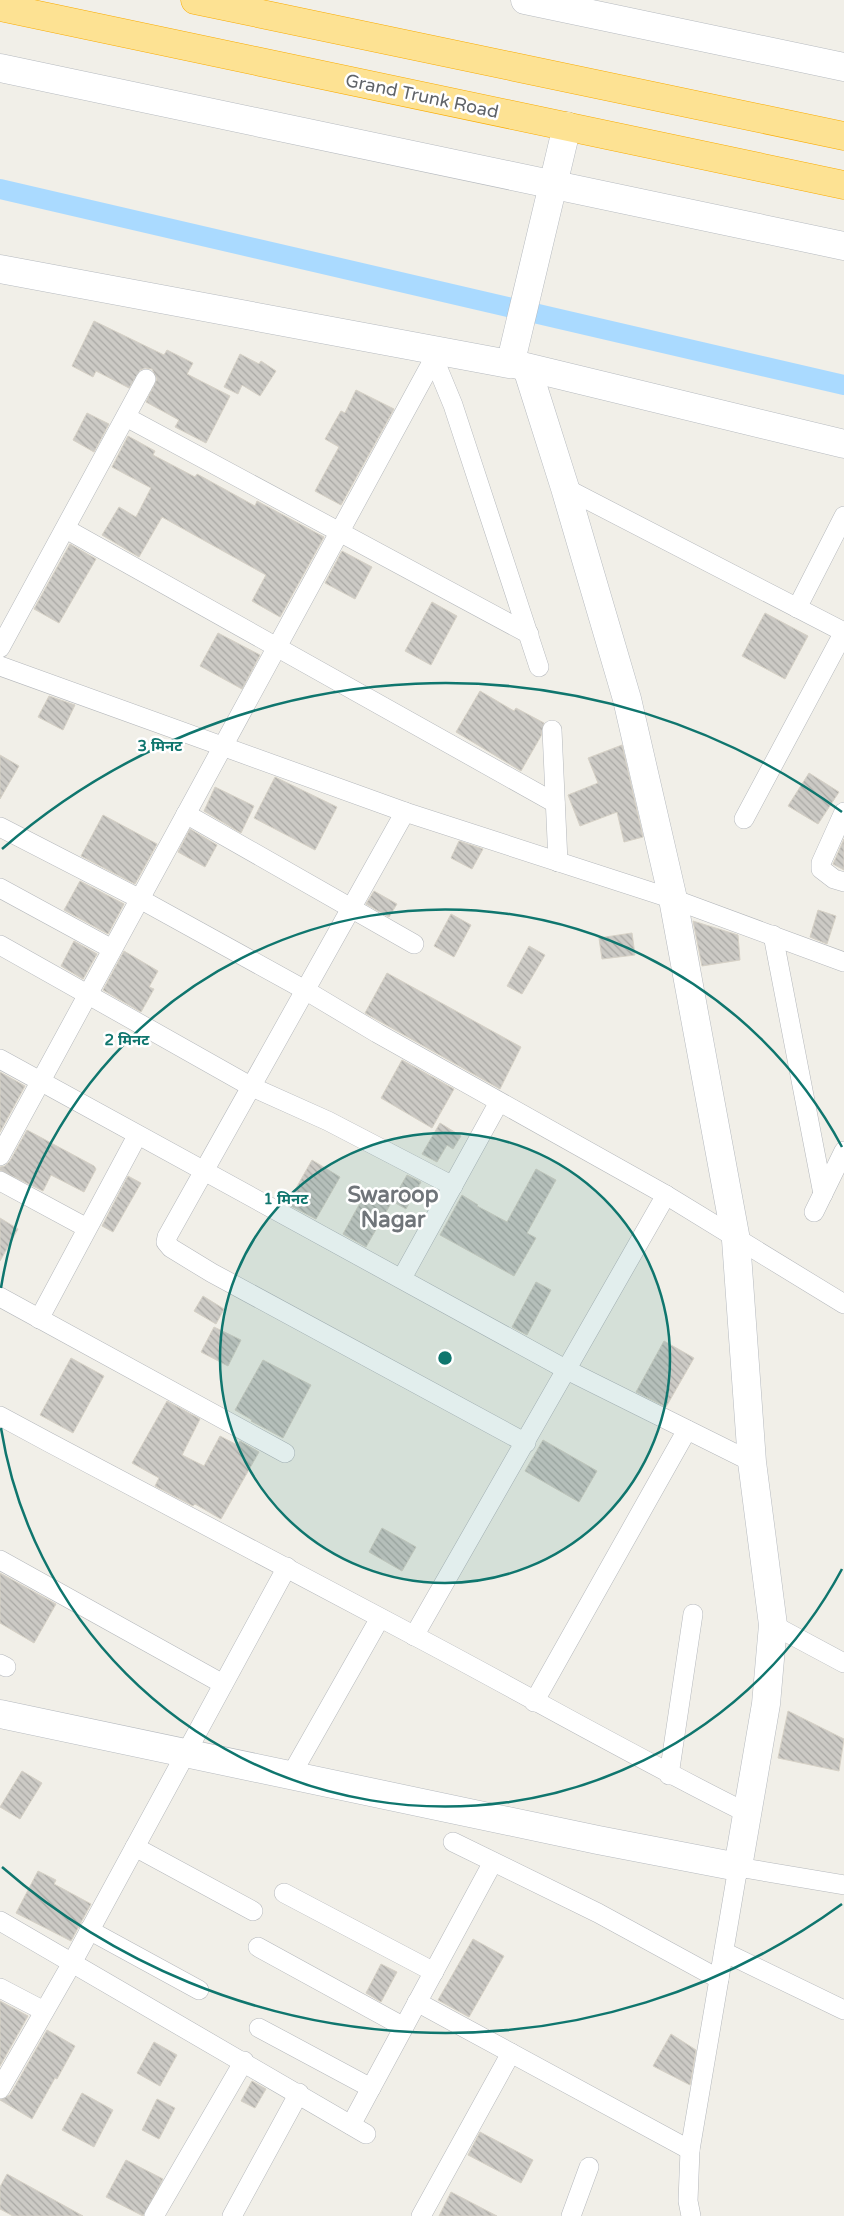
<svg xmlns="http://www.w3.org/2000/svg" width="844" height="2216" font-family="'Varela Round','Noto Sans Devanagari',sans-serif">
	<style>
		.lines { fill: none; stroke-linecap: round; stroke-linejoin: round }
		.canal { stroke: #aadaff; stroke-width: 20 }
		.building { fill: url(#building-back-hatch); stroke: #d6d1c6 }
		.street-casing { stroke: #b5b8bc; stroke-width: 20 }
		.secondary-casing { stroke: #b6babf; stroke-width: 29 }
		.highway-casing { stroke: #f9ab00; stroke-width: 29 }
		.street { stroke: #fff; stroke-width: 19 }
		.secondary { stroke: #fff; stroke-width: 28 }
		.highway { stroke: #fde293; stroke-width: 28 }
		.ring { fill: none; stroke: #0f766e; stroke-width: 2.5 }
		.labels { text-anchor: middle; stroke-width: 5; stroke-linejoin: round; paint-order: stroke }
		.street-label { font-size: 18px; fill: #5f6368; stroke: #fff }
		.district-label { font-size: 22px; font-weight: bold; fill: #70757a; stroke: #fff }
		.centre { fill: #0f766e; stroke: #fff; stroke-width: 2.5 }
		.ring-label { font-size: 15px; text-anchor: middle; font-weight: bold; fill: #0f766e; stroke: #fff; stroke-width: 5; stroke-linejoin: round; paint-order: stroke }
	</style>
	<defs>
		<pattern id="building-back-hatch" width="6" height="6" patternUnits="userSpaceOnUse" patternTransform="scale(1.25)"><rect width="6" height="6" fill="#cccac5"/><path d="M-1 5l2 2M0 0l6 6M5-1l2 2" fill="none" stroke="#a9a8a4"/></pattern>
	</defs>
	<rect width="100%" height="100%" fill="#f1efe8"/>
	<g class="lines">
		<polyline class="canal" points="0,189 844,385"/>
	</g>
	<g class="building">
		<polygon points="94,321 164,355 167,350 193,363 187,374 230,396 206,443 175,427 179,420 146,402 157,379 152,369 145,368 140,370 129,388 96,371 93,377 72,366"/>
		<polygon points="240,354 259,364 261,361 276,371 260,396 242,385 238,394 224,387"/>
		<polygon points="356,390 394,409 341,505 315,491 339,447 325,439 341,411 345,413"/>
		<polygon points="87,413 109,424 94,452 73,440"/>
		<polygon points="128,436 155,451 153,455 195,477 197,474 255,506 257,501 324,537 280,617 252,601 266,575 162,517 139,557 102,535 119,507 136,517 151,488 112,467"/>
		<polygon points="70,544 96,559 59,623 34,609"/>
		<polygon points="342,551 372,567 355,599 325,583"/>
		<polygon points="432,602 457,616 431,665 405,651"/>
		<polygon points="765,613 808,636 785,679 742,656"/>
		<polygon points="218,633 260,655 242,689 200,666"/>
		<polygon points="480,691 514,711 516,708 544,723 541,736 521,771 456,732"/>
		<polygon points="49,696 75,705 63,730 38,717"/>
		<polygon points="622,745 643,837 624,842 617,812 580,826 568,795 598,783 588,758"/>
		<polygon points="0,755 19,766 0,799"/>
		<polygon points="809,773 839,792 818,824 788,806"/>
		<polygon points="275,777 337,807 315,850 254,818"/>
		<polygon points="215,787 254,806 241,833 204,811"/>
		<polygon points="103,815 157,844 135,884 81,856"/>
		<polygon points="190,829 217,845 205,867 178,852"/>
		<polygon points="844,839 844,870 833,864"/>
		<polygon points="459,841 483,849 472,869 451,858"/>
		<polygon points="80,881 124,904 108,934 64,910"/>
		<polygon points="374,891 397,904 389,917 366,904"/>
		<polygon points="818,910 836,916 827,944 810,937"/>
		<polygon points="451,914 471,925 454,957 434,946"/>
		<polygon points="693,921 738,935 740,960 702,966"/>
		<polygon points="632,933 635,955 602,959 599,938"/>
		<polygon points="74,941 97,954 83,979 61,966"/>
		<polygon points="529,946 545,955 522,994 507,986"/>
		<polygon points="124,951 158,971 149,987 154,989 141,1012 103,990"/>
		<polygon points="387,973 521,1047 500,1089 365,1013"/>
		<polygon points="402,1060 454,1089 432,1128 381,1098"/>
		<polygon points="0,1072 25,1086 0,1132"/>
		<polygon points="440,1123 461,1136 453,1149 447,1145 437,1162 422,1154"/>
		<polygon points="27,1130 94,1166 96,1169 84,1192 51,1175 43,1191 0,1170 0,1167 5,1166 10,1161"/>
		<polygon points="312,1160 340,1177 316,1219 287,1204"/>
		<polygon points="536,1169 556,1180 527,1233 536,1238 514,1276 440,1235 462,1195 478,1205 477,1206 507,1222"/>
		<polygon points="407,1175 421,1182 406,1209 392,1201"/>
		<polygon points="128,1176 141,1183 113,1232 102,1226"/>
		<polygon points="366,1192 390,1205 366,1247 343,1234"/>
		<polygon points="0,1218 18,1229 0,1261"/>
		<polygon points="536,1282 551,1290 527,1335 512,1327"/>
		<polygon points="203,1296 224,1309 216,1324 194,1311"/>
		<polygon points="214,1327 241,1340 228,1366 201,1352"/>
		<polygon points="664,1341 694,1358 666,1407 636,1392"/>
		<polygon points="71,1358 104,1376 73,1433 40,1415"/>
		<polygon points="263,1360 311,1385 283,1438 251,1421 252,1420 235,1410"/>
		<polygon points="167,1401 200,1419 182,1455 204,1466 220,1436 237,1445 240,1441 259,1452 221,1519 195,1504 193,1506 155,1486 159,1478 132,1463"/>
		<polygon points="543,1440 597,1471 579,1502 525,1471"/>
		<polygon points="382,1528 416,1547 402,1571 369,1552"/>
		<polygon points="0,1573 56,1604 34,1643 0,1623"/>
		<polygon points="788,1711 844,1739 839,1771 778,1758"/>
		<polygon points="22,1771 42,1783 20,1819 0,1807"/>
		<polygon points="38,1871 56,1880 54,1884 91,1904 71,1941 16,1913"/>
		<polygon points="473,1939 504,1956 469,2017 438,2000"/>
		<polygon points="381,1964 397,1972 381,2002 366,1993"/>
		<polygon points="0,2001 28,2016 0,2066"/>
		<polygon points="47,2030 75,2046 57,2079 55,2078 32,2119 0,2100 10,2095"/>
		<polygon points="671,2034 696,2050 690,2085 653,2066"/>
		<polygon points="154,2042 177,2055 160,2086 137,2073"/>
		<polygon points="252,2081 266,2089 255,2108 241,2101"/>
		<polygon points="82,2093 113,2110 94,2147 62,2130"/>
		<polygon points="157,2099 175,2108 159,2139 142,2130"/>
		<polygon points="480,2132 533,2160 521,2183 468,2155"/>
		<polygon points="126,2160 163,2179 143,2216 106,2197"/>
		<polygon points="7,2174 83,2216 13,2216 0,2209 0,2187"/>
		<polygon points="451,2192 497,2216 439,2216"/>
	</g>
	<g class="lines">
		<g class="street-casing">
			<g id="street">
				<polyline points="434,359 453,405 539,667"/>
				<polyline points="126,417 529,634"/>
				<polyline points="565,488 844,632"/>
				<polyline points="66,529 555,803"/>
				<polyline points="797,608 844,516"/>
				<polyline points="0,648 146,379"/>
				<polyline points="0,666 405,812 673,899 844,962"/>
				<polyline points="552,730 558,862"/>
				<polyline points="405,812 167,1237 166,1242 171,1248 212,1273 526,1443"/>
				<polyline points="844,812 821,863 821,869 834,879 844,882"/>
				<polyline points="186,814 414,944"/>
				<polyline points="744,819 844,632"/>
				<polyline points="0,827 140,899 305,990 377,1033 666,1195 844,1304"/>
				<polyline points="0,888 112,949"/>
				<polyline points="773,935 823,1194"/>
				<polyline points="0,945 250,1086 328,1121 453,1186"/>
				<polyline points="0,1059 567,1370 752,1462"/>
				<polyline points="0,1156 438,351"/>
				<polyline points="0,1181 87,1228"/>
				<polyline points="814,1212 844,1151"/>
				<polyline points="402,1278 499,1102"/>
				<polyline points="0,1297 285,1453"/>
				<polyline points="39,1319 137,1136"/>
				<path d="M0 1416C137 1490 275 1562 413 1635 525 1694 634 1757 747 1813"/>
				<polyline points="0,1560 223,1684"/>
				<polyline points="773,1625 844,1663"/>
				<polyline points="414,1636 666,1195"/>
				<polyline points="0,1664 6,1667"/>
				<polyline points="534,1702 687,1430"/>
				<polyline points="291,1775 380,1618"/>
				<polyline points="669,1775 693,1614"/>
				<polyline points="453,1842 598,1913 719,1979"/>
				<polyline points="135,1847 253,1911"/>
				<polyline points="284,1893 434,1972"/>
				<polyline points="0,1921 366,2134"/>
				<polyline points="89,1930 199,1990"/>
				<polyline points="258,1947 404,2027"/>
				<polyline points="724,1952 844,2010"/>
				<polyline points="0,1988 44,2011"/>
				<polyline points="417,2002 690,2150"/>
				<polyline points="259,2028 371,2088"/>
				<polyline points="0,2089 72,1963 287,1567"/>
				<polyline points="351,2125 493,1862"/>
				<polyline points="154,2216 244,2061"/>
				<polyline points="232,2216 299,2093"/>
				<polyline points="421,2216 511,2053"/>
				<polyline points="571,2216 589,2167"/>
				<polyline points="691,2216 688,2201 690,2150 738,1867 844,1885"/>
			</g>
		</g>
		<g class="secondary-casing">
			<g id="secondary">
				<polyline points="525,0 844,67"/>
				<polyline points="0,68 844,246"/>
				<polyline points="0,269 509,364 511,361 567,126"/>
				<polyline points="514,364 844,444"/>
				<polyline points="0,1714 598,1840 738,1867 766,1704 773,1625 752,1462 736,1240 673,899 627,699 565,488 527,368"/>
			</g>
		</g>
		<g class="highway-casing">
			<g id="highway">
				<polyline points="195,0 844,136"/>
				<polyline points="0,7 844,185"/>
			</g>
		</g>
		<use href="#street" class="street"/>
		<use href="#secondary" class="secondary"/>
		<use href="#highway" class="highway"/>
	</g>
	<circle cx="445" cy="1358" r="225" fill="#0f766e" fill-opacity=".12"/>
	<g class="ring">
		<circle cx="445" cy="1358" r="225"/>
		<path d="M842 1569A450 450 0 0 1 1 1428M1 1288A450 450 0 0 1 842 1147"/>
		<path d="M842 1904A675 675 0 0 1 2 1867M2 849A675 675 0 0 1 842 812"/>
	</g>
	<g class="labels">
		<g class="street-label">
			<text transform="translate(422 96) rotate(12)" y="6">Grand Trunk Road</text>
		</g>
		<g class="district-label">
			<text x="393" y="1202">Swaroop<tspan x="393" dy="25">Nagar</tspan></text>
		</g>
	</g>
	<circle cx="445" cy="1358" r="8" class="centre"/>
	<g class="ring-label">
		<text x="160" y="751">3 मिनट</text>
		<text x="127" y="1045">2 मिनट</text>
		<text x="286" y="1204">1 मिनट</text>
	</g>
</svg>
